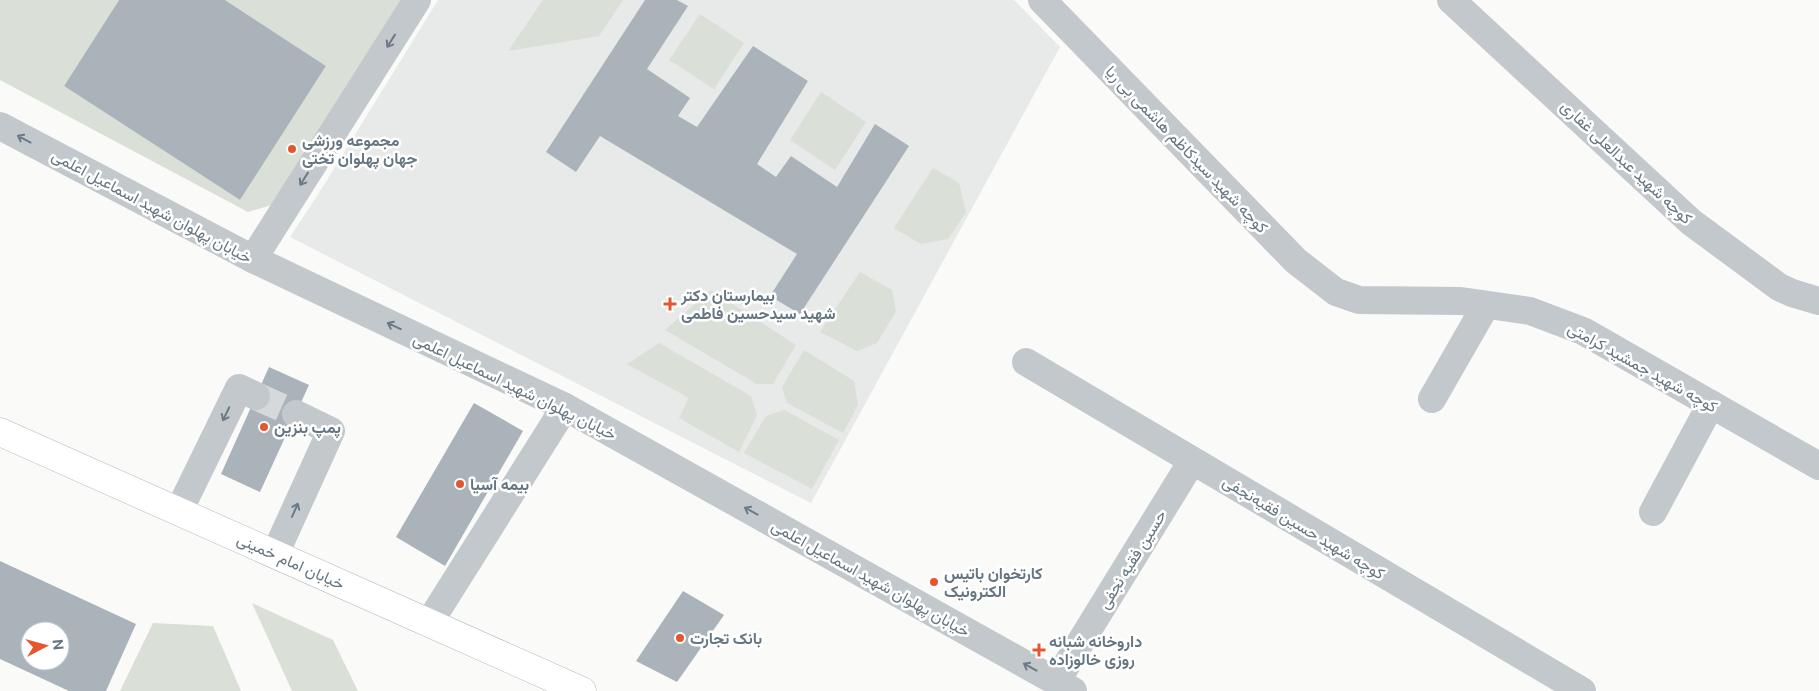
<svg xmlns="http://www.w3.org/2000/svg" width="1819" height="691" font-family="'Public Sans',Vazirmatn,sans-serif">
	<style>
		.built { fill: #e8e9e9 }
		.green { fill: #dadfd7 }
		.building { fill: #aab3b9; fill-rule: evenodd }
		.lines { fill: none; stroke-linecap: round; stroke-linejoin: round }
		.minor-tunnel { stroke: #d5d9db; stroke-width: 28; stroke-dasharray: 28 14; stroke-linecap: butt }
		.major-casing { stroke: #b5babe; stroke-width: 29 }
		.minor { stroke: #c3c8cc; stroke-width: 28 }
		.major { stroke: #fff; stroke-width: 28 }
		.oneway { stroke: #6a7a87 }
		.poi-dot { fill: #e4572e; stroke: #fff; stroke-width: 2 }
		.labels { text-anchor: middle; stroke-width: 5; stroke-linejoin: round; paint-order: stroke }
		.poi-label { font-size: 16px; font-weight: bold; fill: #657683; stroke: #fff; text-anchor: start }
		.street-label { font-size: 16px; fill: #657683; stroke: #fff }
	</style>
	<rect width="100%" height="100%" fill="#fafaf8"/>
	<polygon class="built" points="438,0 1014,0 1060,47 811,503 290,237 319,193"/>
	<g class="green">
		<polygon points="0,0 119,0 64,86 240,200 326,66 225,0 404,0 278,203 248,212 0,80"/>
		<polygon points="543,0 623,0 599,36 508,51"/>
		<polygon points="700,14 744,43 714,89 669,60"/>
		<polygon points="821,92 866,122 835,170 790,140"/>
		<polygon points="933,168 959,183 966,212 948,239 921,244 894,228"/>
		<polygon points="860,272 892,290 896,311 877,343 857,351 820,332"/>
		<polygon points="711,290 796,345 773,384 757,384 665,330"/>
		<polygon points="659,343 751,396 757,415 739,452 679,418 689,398 627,364"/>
		<polygon points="804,350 854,381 858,405 843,433 787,403 782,387"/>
		<polygon points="784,410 839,440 812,489 744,453 766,416"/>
		<polygon points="252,603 333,640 358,691 292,691"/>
		<polygon points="153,623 213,626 241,691 120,691"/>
	</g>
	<g class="building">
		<polygon points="119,0 225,0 326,66 240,200 64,86"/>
		<polygon points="645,0 677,0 688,6 647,69 690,98 678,116 697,127 753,46 808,81 757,164 776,177 791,156 837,187 875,124 909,146 800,314 770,296 797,254 600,136 576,172 546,152"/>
		<polygon points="269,367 309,385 260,492 221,474"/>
		<polygon points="474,403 523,431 445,566 396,537"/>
		<path d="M0 561 136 624 106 691H69L0 659ZM30 631H60V661H30Z"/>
		<polygon points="683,591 724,615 677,682 636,661"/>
	</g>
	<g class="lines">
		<polyline class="minor-tunnel" points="256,396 296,414"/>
		<g class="major-casing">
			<polyline id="major" points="0,432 582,691"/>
		</g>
		<g class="minor">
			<polyline points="1042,0 1296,261 1336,292 1359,300 1461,301 1530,311 1583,331 1819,466"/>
			<polyline points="1451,0 1691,222 1779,287 1792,293 1819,301"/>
			<polyline points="0,126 253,259 565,407 1073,691"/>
			<polyline points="253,259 417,0"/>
			<polyline points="1026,362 1582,691"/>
			<polyline points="1432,399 1486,305"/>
			<polyline points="179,511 239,388 256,396"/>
			<polyline points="1653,512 1711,404"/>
			<polyline points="275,554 331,431 296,414"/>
			<polyline points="429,623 565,407"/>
			<polyline points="1056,682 1192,461"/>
		</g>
		<use href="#major" class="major"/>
	</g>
	<defs><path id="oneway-shaft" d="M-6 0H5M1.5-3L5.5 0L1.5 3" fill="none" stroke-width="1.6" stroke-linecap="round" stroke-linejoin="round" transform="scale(1.25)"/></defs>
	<g class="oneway">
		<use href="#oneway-shaft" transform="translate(391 41) rotate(122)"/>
		<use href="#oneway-shaft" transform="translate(24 139) rotate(-152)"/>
		<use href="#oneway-shaft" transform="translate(304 179) rotate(122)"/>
		<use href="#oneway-shaft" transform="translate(394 326) rotate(-155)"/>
		<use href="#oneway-shaft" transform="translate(226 414) rotate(116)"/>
		<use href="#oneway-shaft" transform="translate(295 510) rotate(-66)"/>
		<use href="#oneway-shaft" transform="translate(751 511) rotate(-151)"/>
		<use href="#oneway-shaft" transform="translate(1030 667) rotate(-151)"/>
	</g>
	<g class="poi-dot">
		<circle cx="292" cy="149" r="5"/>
		<path d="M667.5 296.5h5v5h5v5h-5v5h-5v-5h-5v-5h5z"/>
		<circle cx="264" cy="427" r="5"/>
		<circle cx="460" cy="484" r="5"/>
		<circle cx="934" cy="582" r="5"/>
		<circle cx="680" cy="638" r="5"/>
		<path d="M1036.5 642.5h5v5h5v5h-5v5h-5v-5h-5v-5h5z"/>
	</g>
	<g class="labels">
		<g class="poi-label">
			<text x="302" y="146">مجموعه ورزشی<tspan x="302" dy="18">جهان پهلوان تختی</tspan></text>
			<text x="681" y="301">بیمارستان دکتر<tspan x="681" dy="18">شهید سیدحسین فاطمی</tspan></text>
			<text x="274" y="433">پمپ بنزین</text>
			<text x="470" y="490">بیمه آسیا</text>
			<text x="944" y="579">کارتخوان باتیس<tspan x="944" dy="18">الکترونیک</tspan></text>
			<text x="690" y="644">بانک تجارت</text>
			<text x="1049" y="647">داروخانه شبانه<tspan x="1049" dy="18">روزی خالوزاده</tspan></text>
		</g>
		<g class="street-label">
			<text transform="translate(1187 149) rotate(46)" y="6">کوچه شهید سیدکاظم هاشمی بی ریا</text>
			<text transform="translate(1627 162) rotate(43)" y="6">کوچه شهید عبدالعلی غفاری</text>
			<text transform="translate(152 206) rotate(28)" y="6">خیابان پهلوان شهید اسماعیل اعلمی</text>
			<text transform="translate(1643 367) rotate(29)" y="6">کوچه شهید جمشید کرامتی</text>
			<text transform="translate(515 386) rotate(26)" y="6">خیابان پهلوان شهید اسماعیل اعلمی</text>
			<text transform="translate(1304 527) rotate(31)" y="6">کوچه شهید حسین فقیه‌نجفی</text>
			<text transform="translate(1132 559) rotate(-58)" y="6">حسین فقیه نجفی</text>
			<text transform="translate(291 561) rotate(24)" y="6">خیابان امام خمینی</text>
			<text transform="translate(871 578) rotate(29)" y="6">خیابان پهلوان شهید اسماعیل اعلمی</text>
		</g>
	</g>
	<g transform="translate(45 646) rotate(84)"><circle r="24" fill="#ffffff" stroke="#c1c8cd"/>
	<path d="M0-4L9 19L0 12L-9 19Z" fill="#e4572e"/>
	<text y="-8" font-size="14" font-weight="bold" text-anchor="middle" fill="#657683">N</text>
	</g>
</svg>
